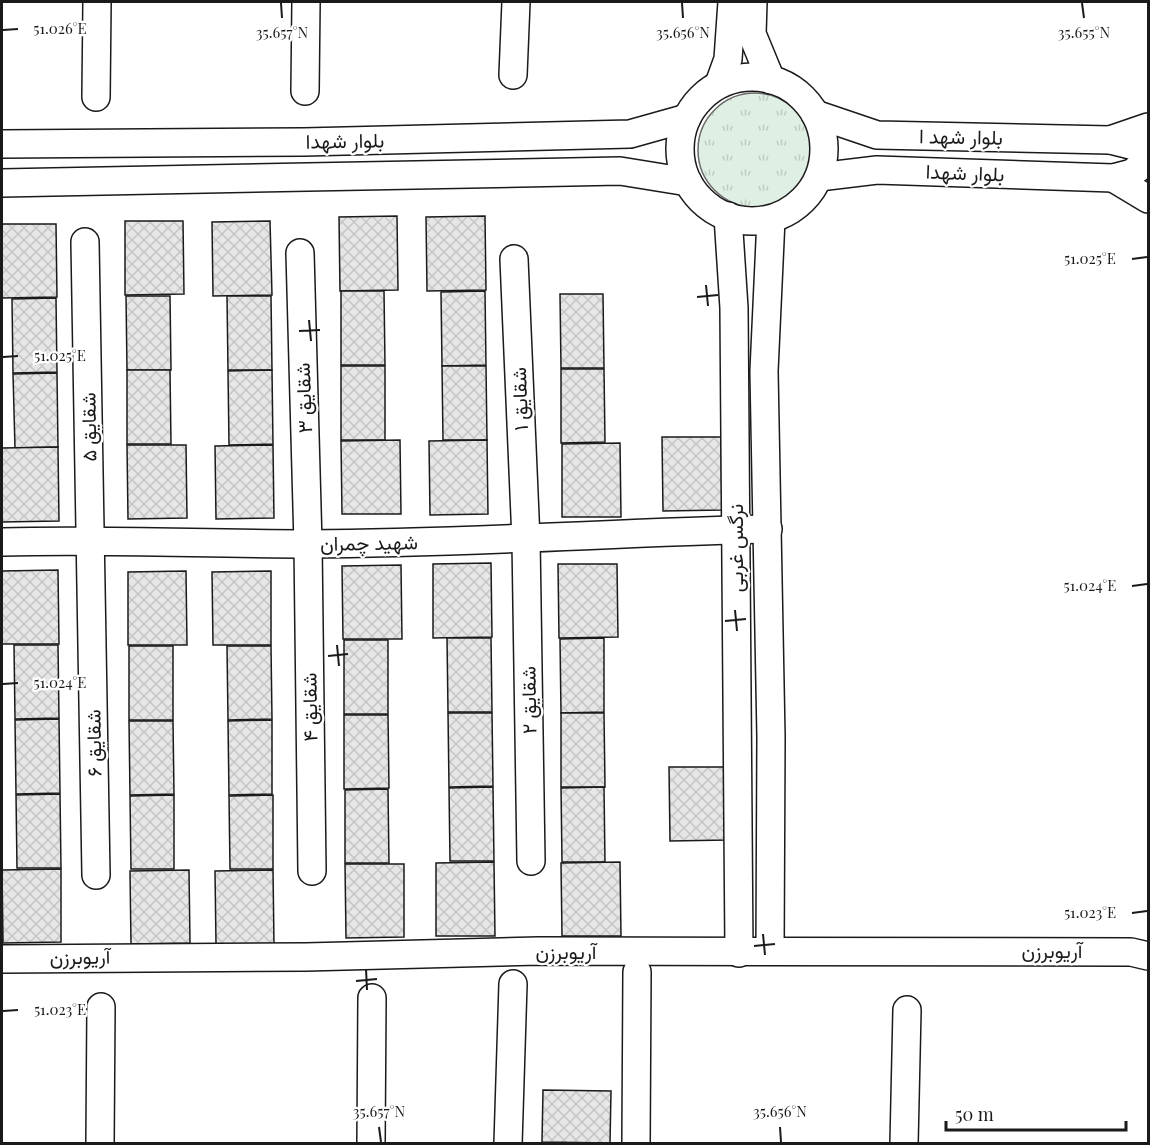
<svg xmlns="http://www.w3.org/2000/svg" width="1150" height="1145" font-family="'Playfair Display',Vazirmatn,serif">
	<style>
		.grass { fill: url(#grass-tufts); stroke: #6a6a6a; stroke-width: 1.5 }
		.building { fill: url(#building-cross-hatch); stroke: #1a1a1a; stroke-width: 1.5 }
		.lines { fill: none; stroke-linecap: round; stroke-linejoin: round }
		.minor-casing { stroke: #1a1a1a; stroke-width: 30 }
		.minor { stroke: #fff; stroke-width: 27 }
		.ticks { fill: none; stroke: #1a1a1a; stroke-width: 2 }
		.labels { text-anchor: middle; stroke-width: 4.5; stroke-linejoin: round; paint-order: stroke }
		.street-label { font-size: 20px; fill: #1a1a1a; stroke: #fff }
		.ticks-label { font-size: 15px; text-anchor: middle; fill: #1a1a1a; stroke: #fff; stroke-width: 4.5; stroke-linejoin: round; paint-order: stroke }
	</style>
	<defs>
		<pattern id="grass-tufts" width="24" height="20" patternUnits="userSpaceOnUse" patternTransform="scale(1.5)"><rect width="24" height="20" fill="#e0efe3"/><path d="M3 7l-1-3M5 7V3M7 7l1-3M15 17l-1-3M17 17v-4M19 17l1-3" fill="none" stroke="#c0ccc2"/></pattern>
		<pattern id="building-cross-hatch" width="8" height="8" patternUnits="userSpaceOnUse" patternTransform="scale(1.5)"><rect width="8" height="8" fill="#e6e6e6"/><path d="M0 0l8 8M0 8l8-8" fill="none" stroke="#c5c5c5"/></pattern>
	</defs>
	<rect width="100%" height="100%" fill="#fff"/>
	<circle class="grass" cx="755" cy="150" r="57"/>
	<g class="building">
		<polygon points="397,216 398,290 340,291 339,217"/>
		<polygon points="485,216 486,290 427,291 426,217"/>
		<polygon points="125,221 183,221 184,294 125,295"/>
		<polygon points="270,221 272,295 213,296 212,222"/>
		<polygon points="2,224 56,224 57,297 2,298"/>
		<polygon points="341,291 384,291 385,365 341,365"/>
		<polygon points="485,291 486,365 442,366 441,292"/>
		<polygon points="560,294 603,294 604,368 561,368"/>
		<polygon points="126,296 170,296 171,370 127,370"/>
		<polygon points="227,296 271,296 272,370 228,370"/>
		<polygon points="56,298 57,372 13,373 12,299"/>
		<rect x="341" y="366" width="44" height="74"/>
		<polygon points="442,366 486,366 487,440 443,440"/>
		<polygon points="561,369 604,369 605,442 561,443"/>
		<polygon points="127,370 170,370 171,444 127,444"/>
		<polygon points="272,370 273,444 229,445 228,371"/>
		<polygon points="57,373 58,447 15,448 13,374"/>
		<polygon points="662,437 721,437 722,510 663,511"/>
		<polygon points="400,440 401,514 342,514 341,441"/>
		<polygon points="487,440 488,514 430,515 429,441"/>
		<polygon points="620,443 621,517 562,517 562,444"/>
		<polygon points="127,445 186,445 187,518 128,519"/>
		<polygon points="273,445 274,518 216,519 215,446"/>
		<polygon points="58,447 59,521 2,522 2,448"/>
		<polygon points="491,563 492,637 433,638 433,564"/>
		<polygon points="558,564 617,564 618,637 559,638"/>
		<polygon points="401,565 402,639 343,639 342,566"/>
		<polygon points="58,570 59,644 2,644 2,571"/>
		<polygon points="186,571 187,645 128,645 128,572"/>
		<polygon points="271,571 271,645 213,645 212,572"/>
		<polygon points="447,638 491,638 492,712 448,712"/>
		<polygon points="604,638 604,712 561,713 560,639"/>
		<rect x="344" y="640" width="44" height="74"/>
		<polygon points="14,645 58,645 59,718 15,719"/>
		<rect x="129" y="646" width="44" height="74"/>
		<polygon points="227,646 271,646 272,719 228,720"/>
		<polygon points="448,713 492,713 493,786 449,787"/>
		<polygon points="561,713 604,713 605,787 561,787"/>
		<polygon points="344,715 388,715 389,788 344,789"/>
		<polygon points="59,719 60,793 16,794 15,720"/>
		<polygon points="272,720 272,794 229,795 228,721"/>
		<polygon points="129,721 173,721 174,794 130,795"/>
		<polygon points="669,767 727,767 728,840 670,841"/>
		<polygon points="493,787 494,861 450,861 449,788"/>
		<polygon points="604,787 605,862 562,862 561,788"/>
		<polygon points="388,789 389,863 345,863 345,790"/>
		<polygon points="60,794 61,868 17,868 16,795"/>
		<polygon points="174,795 174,869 131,869 130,796"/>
		<polygon points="273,795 273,869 230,869 229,796"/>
		<polygon points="494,862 495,936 436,936 436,863"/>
		<polygon points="620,862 621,936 562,936 561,863"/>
		<polygon points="345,864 404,864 404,937 346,938"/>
		<polygon points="61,869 61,942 3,943 2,870"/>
		<polygon points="189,870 190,943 131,944 130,871"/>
		<polygon points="273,870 274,944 216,944 215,871"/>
		<polygon points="543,1090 611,1091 610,1143 542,1142"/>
	</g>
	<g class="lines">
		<g class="minor-casing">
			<g id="minor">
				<polyline points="753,2 752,34 771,80"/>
				<polyline points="513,75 516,2"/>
				<circle cx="752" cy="149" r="72"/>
				<polyline points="719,84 728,59 732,2"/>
				<polyline points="305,91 306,2"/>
				<polyline points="96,97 97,2"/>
				<polyline points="815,114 877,135 1110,140 1138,147 1142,155 1142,165 1132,173 1113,178 877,170 819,177"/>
				<polyline points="1110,140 1148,127"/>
				<polyline points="2,144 304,142 630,134 687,118"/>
				<polyline points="1113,178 1148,199"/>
				<polyline points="2,183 620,171 688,182"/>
				<polyline points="728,216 734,308 739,953"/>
				<polyline points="85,242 96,875"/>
				<polyline points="300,253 308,544 312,871"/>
				<polyline points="514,259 526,540 531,861"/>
				<path d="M2 542C104 539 207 544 310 544 463 543 615 533 768 529"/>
				<polyline points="770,951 771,737 764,371 771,219"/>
				<polyline points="2,959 306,957 539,951 1131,952 1148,956"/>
				<polyline points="100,1144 101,1007"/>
				<polyline points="371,1144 372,998"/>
				<polyline points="508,1144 513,984"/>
				<polyline points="636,1144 637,972"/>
				<polyline points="904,1144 907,1010"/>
			</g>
		</g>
		<use href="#minor" class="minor"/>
	</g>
	<path class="ticks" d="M281 3 282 18M682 3 683 18M1082 3 1084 18M3 30 18 29M1132 259 1147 257M706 285 708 306M697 297 718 295M309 320 311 341M299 331 320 330M3 357 18 356M1132 586 1147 584M735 610 737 631M725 621 746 619M337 645 339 666M328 656 348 654M3 684 18 683M1132 913 1147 911M763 934 765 955M754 946 775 944M366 969 367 990M356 981 377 979M3 1011 18 1010M379 1127 381 1142M780 1127 781 1142"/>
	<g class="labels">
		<g class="street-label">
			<text transform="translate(961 137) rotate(1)" y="7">بلوار شهد ا</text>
			<text transform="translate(345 141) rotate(-1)" y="7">بلوار شهدا</text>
			<text transform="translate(965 173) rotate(2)" y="7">بلوار شهدا</text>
			<text transform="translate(304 398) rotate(-92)" y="7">شقایق ۳</text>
			<text transform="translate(520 399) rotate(-92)" y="7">شقایق ۱</text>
			<text transform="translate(89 427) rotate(-91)" y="7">شقایق ۵</text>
			<text transform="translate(369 543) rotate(-1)" y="7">شهید چمران</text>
			<text transform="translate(736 548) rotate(-90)" y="7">نرگس غربی</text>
			<text transform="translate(529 700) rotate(-91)" y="7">شقایق ۲</text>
			<text transform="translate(310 707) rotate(-91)" y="7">شقایق ۴</text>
			<text transform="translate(94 743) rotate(-91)" y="7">شقایق ۶</text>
			<text x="1052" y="958">آریوبرزن</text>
			<text x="566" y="959">آریوبرزن</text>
			<text transform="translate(80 957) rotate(-1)" y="7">آریوبرزن</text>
		</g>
	</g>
	<g class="ticks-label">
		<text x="60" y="34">51.026°E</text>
		<text x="282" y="38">35.657°N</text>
		<text x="683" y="38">35.656°N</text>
		<text x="1084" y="38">35.655°N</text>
		<text x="1090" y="264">51.025°E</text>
		<text x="60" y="361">51.025°E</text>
		<text x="1090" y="591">51.024°E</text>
		<text x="60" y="688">51.024°E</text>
		<text x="1090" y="918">51.023°E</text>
		<text x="60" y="1015">51.023°E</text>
		<text x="379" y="1117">35.657°N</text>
		<text x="780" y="1117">35.656°N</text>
	</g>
	<rect width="1150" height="1145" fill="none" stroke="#1a1a1a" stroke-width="6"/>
	<path d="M946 1121v9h180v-9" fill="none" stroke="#1a1a1a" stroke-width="3"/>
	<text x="955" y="1121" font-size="18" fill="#1a1a1a" stroke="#ffffff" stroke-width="4.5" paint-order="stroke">50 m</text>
</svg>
